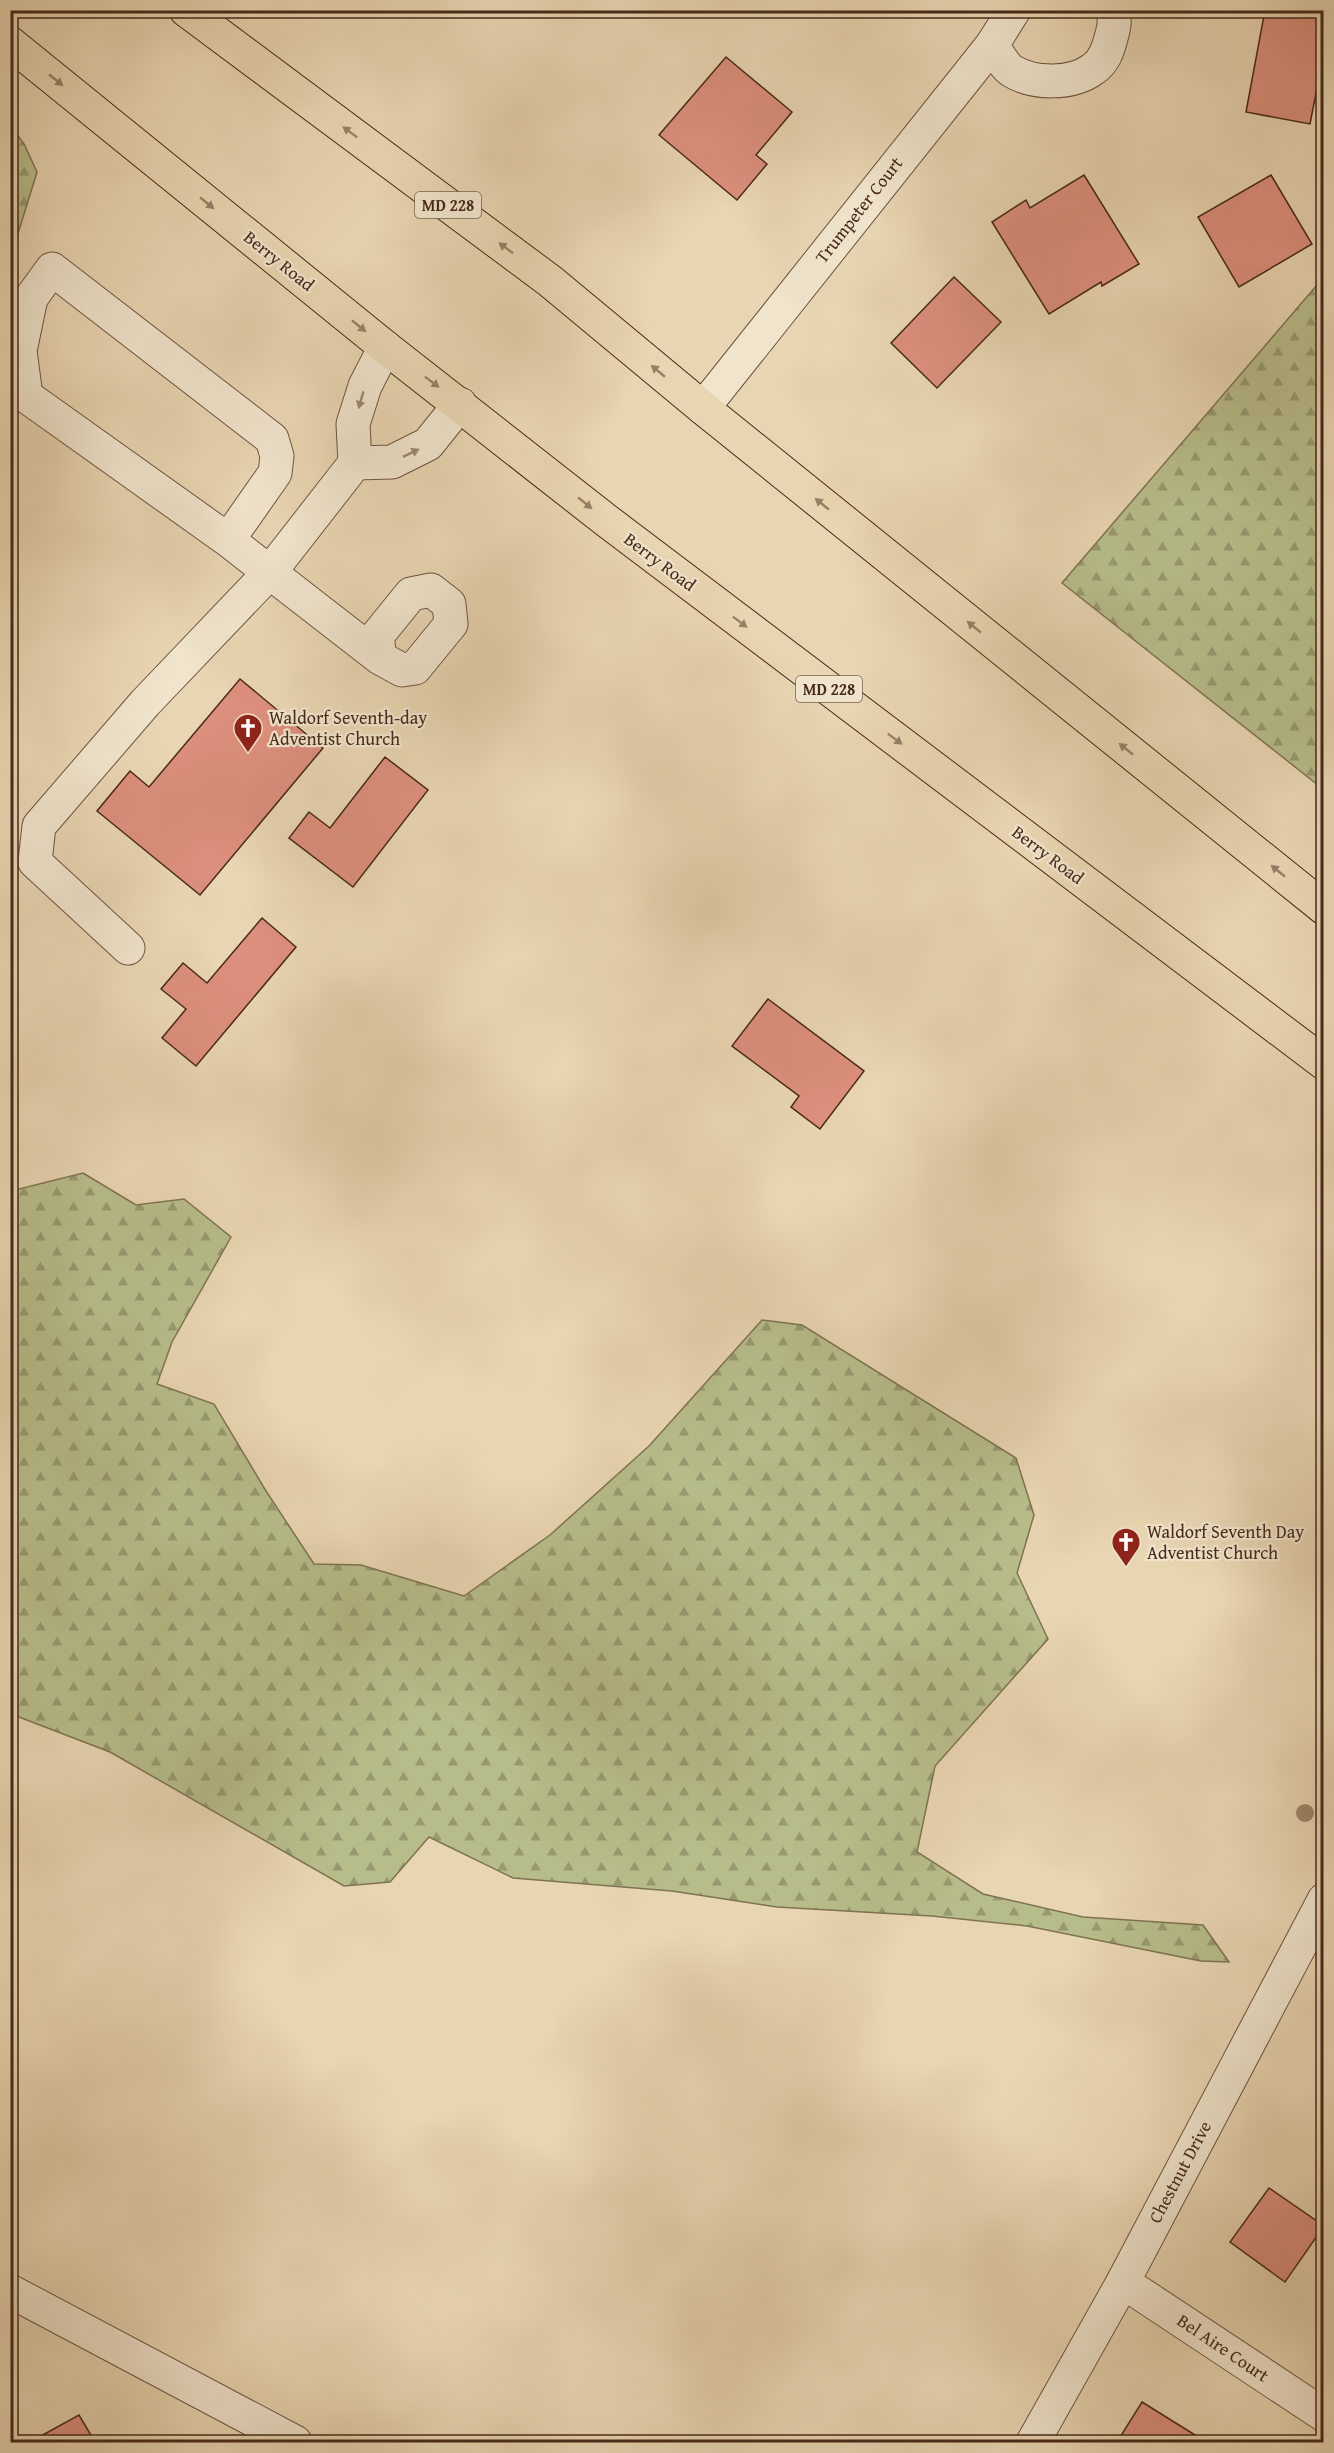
<svg xmlns="http://www.w3.org/2000/svg" width="1334" height="2453" font-family="'Gentium Book Plus',serif">
	<style>
		.forest { fill: url(#forest-firs); stroke: #7f7352; stroke-width: 1.5 }
		.building { fill: #dc8f7c; stroke: #47291b; stroke-width: 1.5 }
		.lines { fill: none; stroke-linecap: round; stroke-linejoin: round }
		.minor-casing { stroke: #6f5440; stroke-width: 35 }
		.highway-casing { stroke: #47291b; stroke-width: 35 }
		.minor { stroke: #f0e4cc; stroke-width: 33 }
		.highway { stroke: #e8d5b1; stroke-width: 33 }
		.tree { fill: #9c876b }
		.oneway { fill: #987f66 }
		.oneway2 { fill: #9c8674 }
		.labels { text-anchor: middle; stroke-width: 4.5; stroke-linejoin: round; paint-order: stroke }
		.shield { fill: #f0e4cc; stroke: #7a6150; stroke-width: 1.5 }
		.shield-label { font-size: 16px; font-weight: bold; fill: #47291b }
		.street-label { font-size: 18px; fill: #47291b; stroke: #f0e4cc }
		.poi-label { font-size: 18px; fill: #47291b; stroke: #f0e4cc; text-anchor: start }
	</style>
	<defs>
		<pattern id="forest-firs" width="22" height="20" patternUnits="userSpaceOnUse" patternTransform="scale(1.5)"><rect width="22" height="20" fill="#b7bd8a"/><path d="M5 1l3.5 6h-7zM16 11l3.5 6h-7z" fill="#979a70"/></pattern>
	</defs>
	<rect width="100%" height="100%" fill="#e8d5b1"/>
	<filter id="stains"><feTurbulence type="fractalNoise" baseFrequency=".00333" numOctaves="4"/><feColorMatrix values="0 0 0 0 .2 0 0 0 0 .09 0 0 0 0 .02 0 0 0 .5 -.17"/></filter>
	<radialGradient id="worn" r=".72"><stop offset=".6" stop-color="#630" stop-opacity="0"/><stop offset="1" stop-color="#630" stop-opacity=".3"/></radialGradient>
	<g class="forest">
		<polygon points="11,126 24,144 37,172 11,256"/>
		<polygon points="1323,278 1323,789 1062,583"/>
		<polygon points="83,1173 136,1205 184,1199 231,1237 172,1342 157,1384 214,1404 266,1491 314,1564 361,1565 464,1596 550,1535 649,1446 762,1320 802,1325 1016,1458 1034,1515 1017,1573 1048,1639 935,1766 917,1852 983,1894 1083,1917 1203,1925 1229,1962 1201,1961 1027,1926 932,1916 777,1907 672,1891 513,1878 429,1837 390,1882 344,1886 110,1752 11,1714 11,1191"/>
	</g>
	<g class="building">
		<polygon points="878,10 892,10 888,17"/>
		<polygon points="1265,10 1324,19 1324,89 1317,88 1310,124 1246,112"/>
		<polygon points="726,57 792,112 756,155 767,164 737,200 659,135"/>
		<polygon points="1084,175 1139,264 1102,286 1101,282 1049,314 992,222 1026,200 1030,208"/>
		<polygon points="1271,175 1312,244 1239,287 1198,217"/>
		<polygon points="954,277 1001,322 937,388 891,343"/>
		<polygon points="240,679 323,748 200,895 97,811 130,771 149,787"/>
		<polygon points="385,757 428,790 353,887 289,838 309,812 330,828"/>
		<polygon points="262,918 296,947 196,1066 162,1038 186,1009 161,989 183,963 207,983"/>
		<polygon points="768,999 864,1071 820,1129 791,1107 799,1096 732,1046"/>
		<polygon points="1269,2188 1324,2226 1285,2282 1230,2242"/>
		<polygon points="1142,2402 1203,2440 1201,2442 1117,2442"/>
		<polygon points="79,2415 95,2442 30,2442"/>
	</g>
	<g class="lines">
		<g class="minor-casing">
			<g id="minor">
				<path d="M992 45C998 53 1004 66 1012 71 1033 84 1072 85 1093 69 1104 62 1108 50 1111 38 1114 27 1116 21 1112 10"/>
				<polyline points="703,408 992,45 1014,10"/>
				<polyline points="355,463 392,462 428,444 460,404"/>
				<polyline points="228,540 275,473 277,456 272,439 52,269 31,298 20,351 26,396 228,540 380,658 377,636 411,594 431,590 449,604 451,624 415,668 402,670 380,658"/>
				<polyline points="128,948 35,862 39,826 145,703 270,572 355,463 353,424 365,386 385,347"/>
				<polyline points="1123,2282 1324,2415"/>
				<polyline points="10,2291 295,2442"/>
				<polyline points="1033,2442 1123,2282 1324,1900"/>
			</g>
		</g>
		<g class="highway-casing">
			<g id="highway">
				<polyline points="186,10 550,281 703,408 1324,908"/>
				<polyline points="10,43 385,347 607,521 1324,1063"/>
			</g>
		</g>
		<use href="#minor" class="minor"/>
		<use href="#highway" class="highway"/>
	</g>
	<circle class="tree" cx="1305" cy="1813" r="9"/>
	<defs><path id="oneway-solid" d="M-6-.8H1V-3.2L6.5 0L1 3.2V.8H-6Z" transform="scale(1.5)"/></defs>
	<g class="oneway">
		<use href="#oneway-solid" transform="translate(56 80) rotate(39)"/>
		<use href="#oneway-solid" transform="translate(350 132) rotate(-143)"/>
		<use href="#oneway-solid" transform="translate(207 203) rotate(39)"/>
		<use href="#oneway-solid" transform="translate(506 248) rotate(-143)"/>
		<use href="#oneway-solid" transform="translate(359 326) rotate(39)"/>
		<use href="#oneway-solid" transform="translate(658 371) rotate(-140)"/>
		<use href="#oneway-solid" transform="translate(432 382) rotate(37)"/>
		<use href="#oneway-solid" transform="translate(585 503) rotate(39)"/>
		<use href="#oneway-solid" transform="translate(822 504) rotate(-141)"/>
		<use href="#oneway-solid" transform="translate(740 622) rotate(37)"/>
		<use href="#oneway-solid" transform="translate(974 627) rotate(-141)"/>
		<use href="#oneway-solid" transform="translate(895 739) rotate(37)"/>
		<use href="#oneway-solid" transform="translate(1126 749) rotate(-141)"/>
		<use href="#oneway-solid" transform="translate(1278 871) rotate(-141)"/>
	</g>
	<g class="oneway2">
		<use href="#oneway-solid" transform="translate(361 400) rotate(106)"/>
		<use href="#oneway-solid" transform="translate(411 453) rotate(-26)"/>
	</g>
	<defs>
		<g id="church-pin" transform="scale(1.5)"><path d="M0 17L-7.5 6A9.5 9.5 0 1 1 7.5 6Z" fill="#8f2418" stroke="#f0e4cc"/><path d="M-1.2-6h2.4v3.5h3.3v2.4h-3.3V6h-2.4V-.1h-3.3v-2.4h3.3Z" fill="#fff"/></g>
	</defs>
	<g fill-rule="evenodd">
		<use href="#church-pin" x="248" y="728"/>
		<use href="#church-pin" x="1126" y="1542"/>
	</g>
	<g class="labels">
		<g class="shield">
			<rect x="415" y="192" width="66" height="26" rx="4.5"/>
			<rect x="796" y="676" width="66" height="26" rx="4.5"/>
		</g>
		<g class="shield-label">
			<text x="448" y="211">MD 228</text>
			<text x="829" y="695">MD 228</text>
		</g>
		<g class="street-label">
			<text transform="translate(859 210) rotate(-52)" y="6">Trumpeter Court</text>
			<text transform="translate(279 261) rotate(39)" y="6">Berry Road</text>
			<text transform="translate(660 562) rotate(37)" y="6">Berry Road</text>
			<text transform="translate(1048 855) rotate(37)" y="6">Berry Road</text>
			<text transform="translate(1180 2172) rotate(-62)" y="6">Chestnut Drive</text>
			<text transform="translate(1223 2348) rotate(34)" y="6">Bel Aire Court</text>
		</g>
		<g class="poi-label">
			<text x="269" y="724">Waldorf Seventh-day<tspan x="269" dy="21">Adventist Church</tspan></text>
			<text x="1147" y="1538">Waldorf Seventh Day<tspan x="1147" dy="21">Adventist Church</tspan></text>
		</g>
	</g>
	<rect width="1334" height="2453" fill="none" stroke="#e8d5b1" stroke-width="36"/>
	<rect x="12" y="12" width="1310" height="2429" fill="none" stroke="#47291b" stroke-width="3"/>
	<rect x="18" y="18" width="1298" height="2417" fill="none" stroke="#47291b" stroke-width="1.5"/>
	<rect width="100%" height="100%" filter="url(#stains)"/>
	<rect width="100%" height="100%" fill="url(#worn)"/>
</svg>
